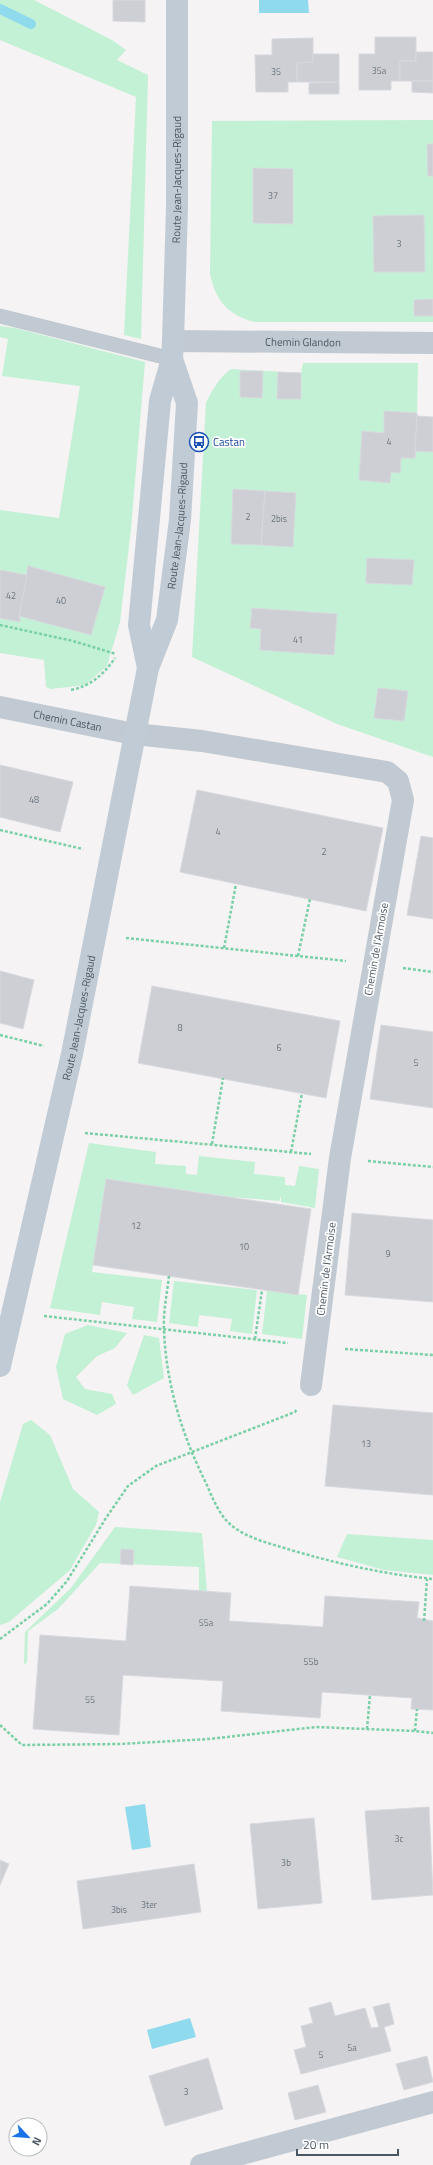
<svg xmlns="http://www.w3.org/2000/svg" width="433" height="2165" font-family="'Titillium Web',sans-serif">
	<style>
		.green { fill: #c3f1d5 }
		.water { fill: #90daee }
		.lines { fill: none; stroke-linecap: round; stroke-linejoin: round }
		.stream { stroke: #90daee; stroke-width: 10 }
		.building { fill: #cdcfd5; stroke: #d7d9de }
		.path { stroke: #7ad0a6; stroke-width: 2.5; stroke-dasharray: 3 2; stroke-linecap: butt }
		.lane { stroke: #c1cad2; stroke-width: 15 }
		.street { stroke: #c1cad2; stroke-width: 22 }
		.secondary { stroke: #c1cbd6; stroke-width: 22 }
		.labels { text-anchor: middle; stroke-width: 3.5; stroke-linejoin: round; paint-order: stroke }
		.number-label { font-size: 9px; fill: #6b747e }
		.street-label { font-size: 11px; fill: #4a5661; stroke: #fff }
		.transit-label { font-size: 11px; fill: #164399; stroke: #fff; text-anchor: start }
	</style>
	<rect width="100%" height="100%" fill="#f5f3f3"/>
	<g class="green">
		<polygon points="0,0 34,0 112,40 126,50 117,60 148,75 141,339 124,335 136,97 0,40"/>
		<path d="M433 120V322H254C227 314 216 301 210 274L212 121Z"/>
		<polygon points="0,326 15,328 145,362 131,529 120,622 107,666 85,685 51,689 46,687 44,660 0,653 0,510 59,518 80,386 2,376 8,339 0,337"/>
		<path d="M303 363H418L417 416 433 417V757L337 724 192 657 206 403C212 390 219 378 231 369L301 373Z"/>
		<polygon points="89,1143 156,1152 155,1164 186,1166 186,1174 197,1175 199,1156 255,1162 254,1174 285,1177 285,1185 295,1186 299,1166 319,1169 315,1208 281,1202 281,1196 279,1201 232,1197 106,1179 92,1272 162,1280 157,1322 132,1319 134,1307 102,1302 100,1315 50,1308"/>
		<polygon points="174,1281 257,1290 252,1334 230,1331 232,1319 199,1315 198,1327 169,1323"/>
		<polygon points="267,1291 307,1295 302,1339 262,1334"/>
		<polygon points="88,1325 127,1333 115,1348 97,1356 76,1377 85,1389 112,1394 116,1404 97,1415 63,1399 56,1367 65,1334"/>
		<polygon points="144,1335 159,1338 164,1378 133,1395 127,1385"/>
		<polygon points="31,1420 50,1435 73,1489 99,1512 96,1525 70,1570 9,1622 0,1625 0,1502 23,1424"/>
		<polygon points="115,1527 202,1533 207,1591 199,1591 199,1567 100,1563 58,1609 28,1631 27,1663 24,1664 25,1632 71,1588"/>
		<polygon points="347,1534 433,1540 433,1575 384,1570 337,1557"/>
	</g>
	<g class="water">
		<polygon points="259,0 308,0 309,13 259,13"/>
		<polygon points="145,1804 151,1847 132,1850 125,1807"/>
		<polygon points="190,2018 196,2037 152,2049 147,2030"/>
	</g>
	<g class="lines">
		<polyline class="stream" points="0,9 31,24"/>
	</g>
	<g class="building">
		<polygon points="113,0 145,0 145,22 113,21"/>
		<polygon points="375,37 416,37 416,61 400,61 400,81 391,81 391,90 359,90 359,54 375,54"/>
		<polygon points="313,38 313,62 297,63 297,82 288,82 288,92 256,92 255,55 272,55 272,39"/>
		<polygon points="416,52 433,52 433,81 400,81 400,61 416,61"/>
		<polygon points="313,54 339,54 339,82 297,82 297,63 313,62"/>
		<polygon points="412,81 433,81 433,93 412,92"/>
		<polygon points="339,82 339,94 309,94 309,83"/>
		<polygon points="427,144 433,144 433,176 428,176"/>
		<polygon points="253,168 293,169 293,224 253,223"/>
		<polygon points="424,215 425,272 374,272 373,216"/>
		<polygon points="433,299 433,316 414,316 414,300"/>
		<polygon points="240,371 263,371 262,398 240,397"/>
		<polygon points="278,372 301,373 301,399 277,399"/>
		<polygon points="384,411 417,413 415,458 401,458 400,473 391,472 390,483 359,480 362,431 384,433"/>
		<polygon points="417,416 433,417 433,452 415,451"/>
		<polygon points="233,489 265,491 261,545 231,544"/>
		<polygon points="265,491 296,493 293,547 261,545"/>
		<polygon points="367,558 414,560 412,585 366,583"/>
		<polygon points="28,566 105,587 91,635 19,616"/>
		<polygon points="0,570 27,575 19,616 20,617 20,622 0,618"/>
		<polygon points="252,608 337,614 334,655 260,650 261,629 250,628"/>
		<polygon points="378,688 408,691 404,721 374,718"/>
		<polygon points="0,765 73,782 60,832 0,817"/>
		<polygon points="197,790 383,828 366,911 180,872"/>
		<polygon points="421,836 433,838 433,919 407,915"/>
		<polygon points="0,971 34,980 23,1029 0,1023"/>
		<polygon points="152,986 340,1021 326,1098 138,1063"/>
		<polygon points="381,1025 433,1032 433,1108 370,1099"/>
		<polygon points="106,1179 311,1209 298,1295 93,1265"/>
		<polygon points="352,1213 433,1220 433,1302 345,1295"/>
		<polygon points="333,1405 433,1413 433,1495 325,1486"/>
		<polygon points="121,1549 134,1550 133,1565 120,1564"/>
		<polygon points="130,1586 231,1593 229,1621 323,1627 325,1596 419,1602 417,1618 433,1621 433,1710 411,1709 412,1698 322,1692 320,1718 221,1711 223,1681 123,1675 119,1735 33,1729 40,1635 126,1641"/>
		<polygon points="429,1807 433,1895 372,1900 365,1811"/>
		<polygon points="314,1818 322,1903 258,1909 250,1824"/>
		<polygon points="0,1860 9,1864 0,1885"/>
		<polygon points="194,1864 201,1912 83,1929 77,1881"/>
		<polygon points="331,2002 335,2016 365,2008 371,2028 379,2027 373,2007 389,2003 394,2024 384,2027 391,2051 301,2074 294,2050 306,2047 301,2026 313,2023 309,2008"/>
		<polygon points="427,2056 433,2082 404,2090 396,2064"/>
		<polygon points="208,2058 223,2109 165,2126 149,2076"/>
		<polygon points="318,2085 326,2112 295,2120 288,2093"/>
	</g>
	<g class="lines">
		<g class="path">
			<polyline points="0,625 73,641 116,654"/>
			<path d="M71 690C91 686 104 674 115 658"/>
			<polyline points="0,830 83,849"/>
			<polyline points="126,938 346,961"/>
			<polyline points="224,948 236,884"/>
			<polyline points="298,956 310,899"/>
			<polyline points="403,968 433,972"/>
			<polyline points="0,1035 44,1046"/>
			<polyline points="85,1133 311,1154"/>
			<polyline points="212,1144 223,1078"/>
			<polyline points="291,1152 302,1093"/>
			<polyline points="368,1161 433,1167"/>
			<path d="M169 1276C167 1294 163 1312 164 1330 166 1384 182 1435 206 1483 213 1499 220 1518 235 1528 252 1540 272 1544 291 1550 338 1564 384 1574 433 1579"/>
			<polyline points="44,1316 288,1343"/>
			<polyline points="255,1339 262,1290"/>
			<polyline points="345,1349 433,1355"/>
			<polyline points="424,1621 427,1579"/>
			<polyline points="0,1639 47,1604 67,1581 106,1518 128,1486 156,1466 295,1412 297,1409"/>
			<polyline points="0,1725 22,1745 120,1744 209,1739 316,1727 415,1731 433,1733"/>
			<polyline points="367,1729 370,1695"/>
			<polyline points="415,1731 417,1709"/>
		</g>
		<polyline class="lane" points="0,316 172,359"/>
		<g class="street">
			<path id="s1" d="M173 341 433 343"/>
			<path id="s2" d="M0 707 134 734 202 741 387 772 398 781 403 800 340 1158 311 1385"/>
			<polyline points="201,2165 433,2102"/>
		</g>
		<g class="secondary">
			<path id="s3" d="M148 668 139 625 160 401 172 359 173 341 177 207V0"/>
			<path id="s4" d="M0 1366 72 1054 148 668 167 620 180 520 187 403 172 359"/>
		</g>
	</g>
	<defs>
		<g id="bus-ring" transform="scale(1)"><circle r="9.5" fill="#fff" stroke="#1a4fb4" stroke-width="1.5"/><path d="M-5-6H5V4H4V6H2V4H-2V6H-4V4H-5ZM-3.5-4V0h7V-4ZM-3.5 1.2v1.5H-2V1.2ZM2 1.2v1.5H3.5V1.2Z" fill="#1a4fb4"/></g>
	</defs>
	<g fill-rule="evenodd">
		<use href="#bus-ring" x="199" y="442"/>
	</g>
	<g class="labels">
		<g class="number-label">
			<text x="379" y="74">35a</text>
			<text x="276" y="75">35</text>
			<text x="273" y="199">37</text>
			<text x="399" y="247">3</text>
			<text x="389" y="445">4</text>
			<text x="248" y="520">2</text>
			<text x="279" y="522">2bis</text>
			<text x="11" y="599">42</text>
			<text x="61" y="604">40</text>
			<text x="298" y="643">41</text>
			<text x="34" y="803">48</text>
			<text x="218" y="835">4</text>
			<text x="324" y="855">2</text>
			<text x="180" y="1031">8</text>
			<text x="279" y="1051">6</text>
			<text x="416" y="1066">5</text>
			<text x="136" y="1229">12</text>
			<text x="244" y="1250">10</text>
			<text x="388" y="1257">9</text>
			<text x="366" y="1447">13</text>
			<text x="206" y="1626">55a</text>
			<text x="311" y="1665">55b</text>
			<text x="90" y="1703">55</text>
			<text x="399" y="1842">3c</text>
			<text x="286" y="1866">3b</text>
			<text x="149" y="1908">3ter</text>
			<text x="119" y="1913">3bis</text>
			<text x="352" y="2051">5a</text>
			<text x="321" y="2058">5</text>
			<text x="186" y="2095">3</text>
		</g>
		<g class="street-label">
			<text dy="4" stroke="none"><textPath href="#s3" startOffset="492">Route Jean-Jacques-Rigaud</textPath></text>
			<text dy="4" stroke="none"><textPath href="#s1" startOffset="130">Chemin Glandon</textPath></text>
			<text dy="4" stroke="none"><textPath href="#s4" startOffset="860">Route Jean-Jacques-Rigaud</textPath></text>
			<text dy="4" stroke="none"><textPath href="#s2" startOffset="69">Chemin Castan</textPath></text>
			<text transform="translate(376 949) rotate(-80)" y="4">Chemin de l'Armoise</text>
			<text dy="4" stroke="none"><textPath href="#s4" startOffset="357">Route Jean-Jacques-Rigaud</textPath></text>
			<text transform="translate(326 1269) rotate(-83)" y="4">Chemin de l'Armoise</text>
		</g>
		<g class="transit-label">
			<text x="213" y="446">Castan</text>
		</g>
	</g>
	<g transform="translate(28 2137) rotate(116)"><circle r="19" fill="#ffffff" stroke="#b7bbc0"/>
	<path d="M0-3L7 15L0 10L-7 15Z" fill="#1a73e8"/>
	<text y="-6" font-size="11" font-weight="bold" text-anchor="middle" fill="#4a5661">N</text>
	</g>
	<path d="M297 2149v6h101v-6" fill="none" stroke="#4a5661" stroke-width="2"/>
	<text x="303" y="2149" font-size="12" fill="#4a5661" stroke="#ffffff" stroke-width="3" paint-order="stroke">20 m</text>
</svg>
